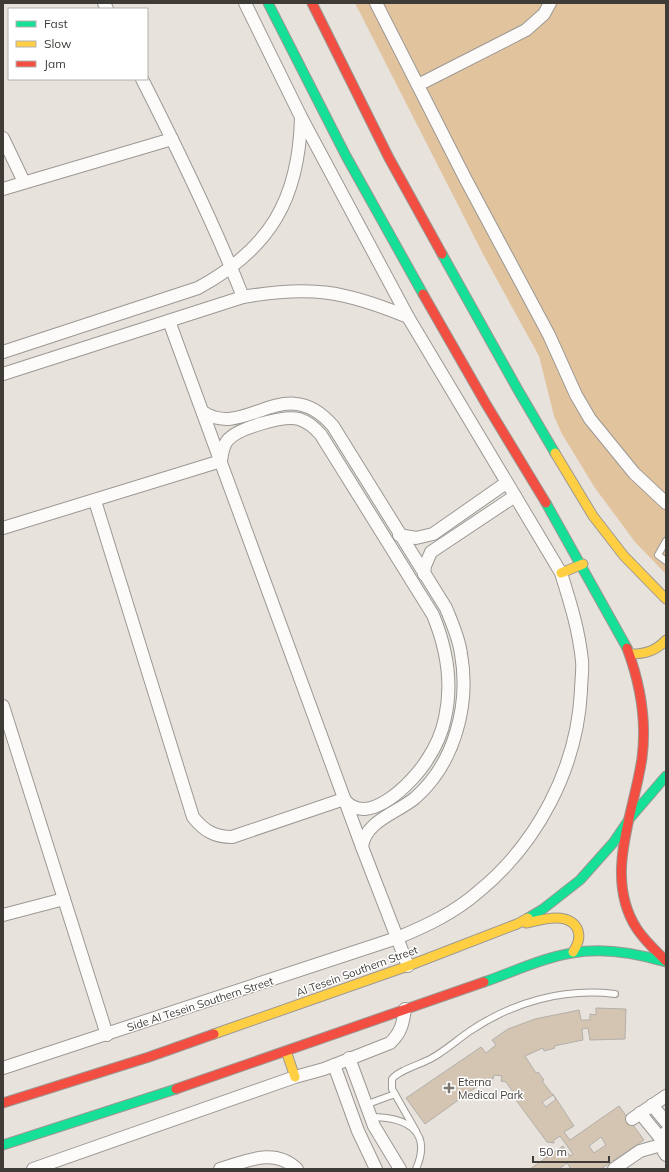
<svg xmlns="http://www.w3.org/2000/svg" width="669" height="1172" font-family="Mulish,sans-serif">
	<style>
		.green { fill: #e1c39e }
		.building { fill: #d4c4b2; stroke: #b3afaa; fill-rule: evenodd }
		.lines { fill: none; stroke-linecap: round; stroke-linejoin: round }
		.lane-casing { stroke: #9c9893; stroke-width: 8 }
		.street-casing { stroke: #9c9893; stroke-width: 14 }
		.fast-casing { stroke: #9c9893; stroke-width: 11 }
		.slow-casing { stroke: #9c9893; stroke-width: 11 }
		.jam-casing { stroke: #9c9893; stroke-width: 11 }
		.lane { stroke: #fcfbfa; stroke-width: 6 }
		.street { stroke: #fcfbfa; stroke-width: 12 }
		.fast { stroke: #16e098; stroke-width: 9 }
		.slow { stroke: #ffcf43; stroke-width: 9 }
		.jam { stroke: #f24e42; stroke-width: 9 }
		.poi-dot { fill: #7a7671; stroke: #fff; stroke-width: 1.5 }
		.labels { text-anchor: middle; stroke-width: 3; stroke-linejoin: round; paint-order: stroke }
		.street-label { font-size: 11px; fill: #3f3c38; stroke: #fff }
		.poi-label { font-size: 11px; fill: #3f3c38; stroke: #fff; text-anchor: start }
	</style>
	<rect width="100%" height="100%" fill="#e8e2dc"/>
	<polygon class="green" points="355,3 666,3 666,574 635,542 595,488 562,434 554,416 539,356 484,256"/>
	<path class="building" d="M596 1008 626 1009 625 1039 590 1040 588 1028 582 1029 583 1040 554 1046 555 1048 544 1051 543 1048 525 1056 536 1073 538 1072 544 1080 542 1081 552 1094H553L574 1126 564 1132 570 1140 619 1106 644 1140 601 1169H571L567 1163 559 1169H530L563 1146 570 1156 573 1154 560 1136 554 1140V1143L547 1142 516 1100 518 1099 506 1082 501 1081 502 1076 494 1075 493 1079 489 1078 425 1124 406 1098 481 1047 486 1053 496 1045 492 1040 508 1029 535 1019 579 1010 581 1020H590V1014L596 1015ZM553 1095 556 1099 546 1107 542 1102ZM601 1137 606 1145 594 1153 589 1146Z"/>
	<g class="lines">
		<g class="lane-casing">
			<g id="lane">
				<polyline points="666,541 658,555 666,561"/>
				<polyline points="365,1105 395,1094"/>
				<path d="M371 1117C405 1117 433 1130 416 1169"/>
				<path d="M416 1131 392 1089V1079C399 1070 422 1064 432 1058 446 1050 457 1040 470 1031 513 1002 563 988 615 994"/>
			</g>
		</g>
		<g class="street-casing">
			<g id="street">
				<polyline points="104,3 107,9"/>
				<polyline points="376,3 465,178 549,335 576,395 590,419 634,473 666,503"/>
				<path d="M142 79C178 150 214 223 243 297"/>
				<polyline points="418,85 526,30 544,14 550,3"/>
				<polyline points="3,138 24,182"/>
				<polyline points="3,189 172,139"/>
				<polyline points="169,321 362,847 408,966"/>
				<path d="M3 352 198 288C270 249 299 199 301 118"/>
				<path d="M3 374 243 297C311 285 345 291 408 317"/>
				<path d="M203 412C246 440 285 370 333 426L446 608C452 623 459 638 461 654 470 704 455 763 415 798 397 813 365 821 362 847"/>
				<path d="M3 528 221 461C222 454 223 446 227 441 237 428 284 415 299 419 309 422 315 428 321 435L433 615C447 649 453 682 445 718 442 733 435 748 427 760 414 781 367 830 344 799L232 837C215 837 204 831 193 817L95 501"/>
				<polyline points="399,535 416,538 433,534 506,483"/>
				<polyline points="424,574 425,566 431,552 515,496"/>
				<polyline points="3,706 107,1035"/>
				<polyline points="3,915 64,899"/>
				<polyline points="349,1058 374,1126 400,1169"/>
				<polyline points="334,1065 358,1131 376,1169"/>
				<path d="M3 1068 397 938C426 926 454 913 478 892 538 843 577 768 581 691 581 681 583 670 582 661 579 630 570 602 561 573L408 317 301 117 245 3"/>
				<polyline points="652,1105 666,1122"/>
				<polyline points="640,1113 662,1140"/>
				<polyline points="632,1119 666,1096"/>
				<path d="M666 1132C660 1140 660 1147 666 1155"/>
				<path d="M33 1169 295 1077 324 1069 390 1043C401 1033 403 1023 405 1009"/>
				<path d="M220 1169C247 1161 274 1147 297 1169"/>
				<polyline points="614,1169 640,1151 661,1145"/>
			</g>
		</g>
		<g class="fast-casing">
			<g id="fast">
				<polyline points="268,3 346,156 423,294"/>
				<polyline points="442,254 518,390 555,453"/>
				<polyline points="546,503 627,648"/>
				<polyline points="528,918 543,909 580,880 613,843 630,818 666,776"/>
				<path d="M484 982C513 972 542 958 572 953 604 947 636 953 666 962"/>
				<polyline points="3,1145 176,1089"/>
			</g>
		</g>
		<g class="slow-casing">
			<g id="slow">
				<polyline points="555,453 593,516 624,556 666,599"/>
				<polyline points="561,573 583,564"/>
				<path d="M630 654C645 654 656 651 666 640"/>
				<path d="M526 923C541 920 567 911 577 928 581 937 578 944 573 952"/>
				<polyline points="214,1034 408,966 517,924 528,918"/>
				<polyline points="286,1051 295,1077"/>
			</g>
		</g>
		<g class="jam-casing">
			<g id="jam">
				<polyline points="312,3 389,158 442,254"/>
				<polyline points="423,294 486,404 546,503"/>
				<path d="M627 648C640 683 647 720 642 758 634 814 603 877 637 929 645 941 656 951 666 961"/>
				<polyline points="176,1089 484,982"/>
				<polyline points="3,1103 149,1057 214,1034"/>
			</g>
		</g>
		<use href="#lane" class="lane"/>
		<use href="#street" class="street"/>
		<use href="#fast" class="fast"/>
		<use href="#slow" class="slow"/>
		<use href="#jam" class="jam"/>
	</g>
	<path class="poi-dot" d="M447 1082h4v4h4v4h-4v4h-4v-4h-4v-4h4z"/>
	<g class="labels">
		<g class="street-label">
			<text transform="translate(357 971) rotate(-20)" y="4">Al Tesein Southern Street</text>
			<text transform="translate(200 1004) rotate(-18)" y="4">Side Al Tesein Southern Street</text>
		</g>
		<g class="poi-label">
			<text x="458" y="1086">Eterna<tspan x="458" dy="13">Medical Park</tspan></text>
		</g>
	</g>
	<rect width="669" height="1172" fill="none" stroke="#3f3c38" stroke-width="8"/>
	<rect x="8" y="8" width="140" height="72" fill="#ffffff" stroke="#b2b1af"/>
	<rect x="16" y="21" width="20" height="6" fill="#16e098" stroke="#b2b1af"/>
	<text x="44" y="28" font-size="12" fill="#3f3c38">Fast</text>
	<rect x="16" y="41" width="20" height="6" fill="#ffcf43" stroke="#b2b1af"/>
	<text x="44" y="48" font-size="12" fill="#3f3c38">Slow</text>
	<rect x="16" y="61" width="20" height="6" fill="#f24e42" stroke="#b2b1af"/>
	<text x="44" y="68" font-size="12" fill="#3f3c38">Jam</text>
	<path d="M533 1156v6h76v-6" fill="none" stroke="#3f3c38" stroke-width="2"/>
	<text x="539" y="1156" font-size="12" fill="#3f3c38" stroke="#ffffff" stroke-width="3" paint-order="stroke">50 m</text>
</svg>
